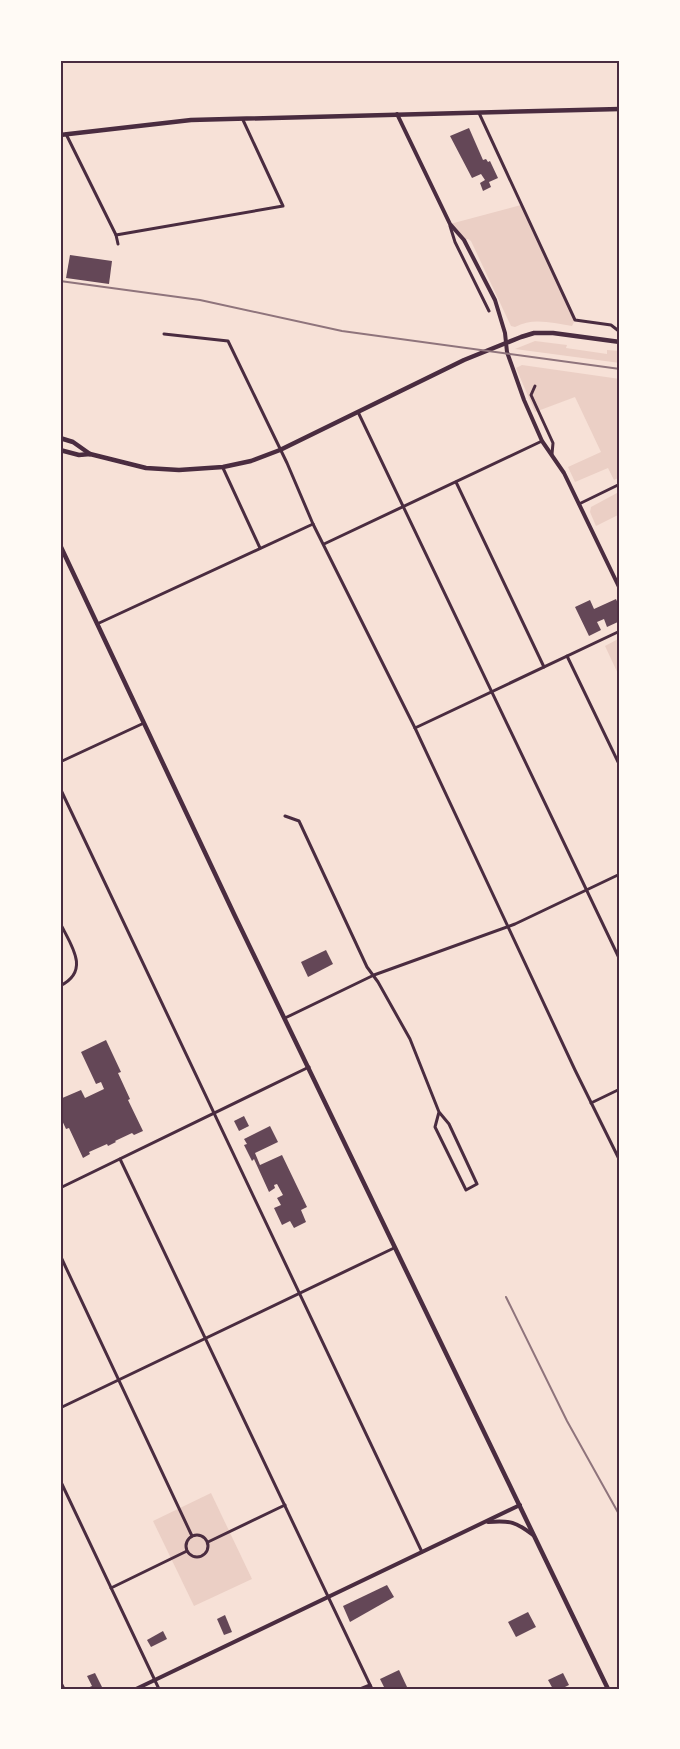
<svg xmlns="http://www.w3.org/2000/svg" width="680" height="1749" font-family="Overpass,sans-serif">
	<style>
		.green { fill: #ebcfc5 }
		.building { fill: #644757 }
		.lines { fill: none; stroke-linecap: round; stroke-linejoin: round }
		.minor { stroke: #4a2c40; stroke-width: 3 }
		.tertiary { stroke: #4a2c40; stroke-width: 4 }
		.secondary { stroke: #4a2c40; stroke-width: 4.5 }
		.rail { stroke: #8f747c; stroke-width: 2 }
		.neatline { fill: none; stroke: #4a2c40; stroke-width: 2 }
	</style>
	<rect width="100%" height="100%" fill="#f7e1d7"/>
	<g class="green">
		<path d="M521 205 575 320 572 326C552 323 533 317 515 327L511 326 471 241 468 239 464 240 450 224Z"/>
		<polygon points="535,341 567,345 566,348 607,354 607,350 620,351 620,363 515,349"/>
		<polygon points="522,365 620,379 620,477 614,480 608,468 575,482 568,467 601,452 575,397 535,412 516,368"/>
		<polygon points="617,493 620,499 620,514 596,526 590,512 591,507"/>
		<polygon points="620,638 620,678 605,646"/>
		<polygon points="211,1493 252,1579 194,1606 153,1521"/>
	</g>
	<g class="building">
		<polygon points="469,128 483,160 486,159 488,162 490,161 498,178 489,182 491,187 483,191 480,183 485,180 481,174 472,178 450,136"/>
		<polygon points="70,255 112,261 109,284 66,278"/>
		<polygon points="616,599 620,608 620,621 607,627 604,619 597,622 601,630 589,636 575,607 590,600 594,609"/>
		<polygon points="326,950 333,964 308,977 301,962"/>
		<polygon points="106,1040 121,1072 118,1073 130,1099 128,1100 143,1131 134,1135 132,1133 115,1141 116,1142 108,1146 107,1144 89,1152 90,1154 83,1158 69,1128 66,1129 60,1116 63,1115 60,1110 60,1099 81,1090 85,1098 104,1089 101,1082 96,1084 81,1052"/>
		<polygon points="244,1116 249,1126 239,1131 234,1121"/>
		<polygon points="270,1126 278,1142 255,1153 260,1165 282,1155 307,1207 301,1210 306,1222 294,1228 290,1221 282,1225 274,1208 281,1205 277,1198 283,1195 277,1184 274,1185 275,1188 269,1192 254,1159 252,1161 244,1145 247,1144 244,1139"/>
		<polygon points="387,1585 394,1597 350,1622 343,1606"/>
		<polygon points="528,1612 536,1627 516,1637 508,1622"/>
		<polygon points="225,1615 232,1632 224,1635 217,1619"/>
		<polygon points="163,1631 167,1639 151,1647 147,1640"/>
		<polygon points="399,1670 408,1689 385,1689 380,1679"/>
		<polygon points="95,1673 103,1689 85,1689 92,1686 87,1676"/>
		<polygon points="563,1673 569,1685 561,1689 553,1689 548,1680"/>
	</g>
	<g class="lines">
		<g class="minor">
			<polyline points="479,113 575,320 611,325 620,332"/>
			<polyline points="66,134 116,235 118,244"/>
			<polyline points="450,226 455,242 489,311"/>
			<polyline points="116,235 283,206 243,120"/>
			<polyline points="164,334 228,341 287,463 313,524 415,728 575,1070 620,1161"/>
			<polyline points="535,386 531,395 553,443 552,454"/>
			<polyline points="358,412 620,960"/>
			<polyline points="223,468 260,548"/>
			<polyline points="456,482 544,667"/>
			<polyline points="579,504 620,484"/>
			<polyline points="324,544 542,441"/>
			<polyline points="97,624 313,524"/>
			<polyline points="567,656 620,766"/>
			<polyline points="415,728 620,631"/>
			<polyline points="60,762 144,723"/>
			<polyline points="60,788 422,1552"/>
			<polyline points="285,816 299,821 367,967 378,982 410,1039 439,1112 449,1124 477,1184 466,1190 435,1127 439,1112"/>
			<path d="M60 923C71 945 91 971 60 986"/>
			<polyline points="285,1018 374,975 515,924 620,874"/>
			<polyline points="591,1103 620,1089"/>
			<polyline points="120,1159 372,1689"/>
			<polyline points="60,1188 309,1067"/>
			<polyline points="60,1255 192,1536"/>
			<polyline points="60,1408 394,1248"/>
			<polyline points="60,1480 159,1689"/>
			<circle cx="197" cy="1546" r="11"/>
			<polyline points="208,1542 285,1505"/>
			<polyline points="111,1588 187,1551"/>
			<polyline points="60,1681 64,1689"/>
			<polyline points="360,1689 370,1685"/>
		</g>
		<g class="tertiary">
			<polyline points="397,114 450,224 464,240 495,300 505,333 507,352 524,400 542,441 564,473 620,589"/>
			<path d="M488 1522C510 1520 516 1522 533 1535"/>
			<polyline points="136,1689 520,1505"/>
		</g>
		<g class="secondary">
			<polyline points="60,135 191,120 620,109"/>
			<polyline points="60,438 73,442 90,454"/>
			<polyline points="60,450 79,455 90,454 146,468 179,470 223,467 251,461 280,450 464,360 521,337 534,333 553,333 620,342"/>
			<polyline points="60,545 234,914 608,1689"/>
		</g>
		<g class="rail">
			<polyline points="60,281 200,300 342,331 620,369"/>
			<polyline points="506,1297 567,1421 620,1516"/>
		</g>
	</g>
	<rect width="680" height="1749" fill="none" stroke="#fffaf5" stroke-width="123"/>
	<rect x="62" y="62" width="556" height="1626" class="neatline"/>
</svg>
